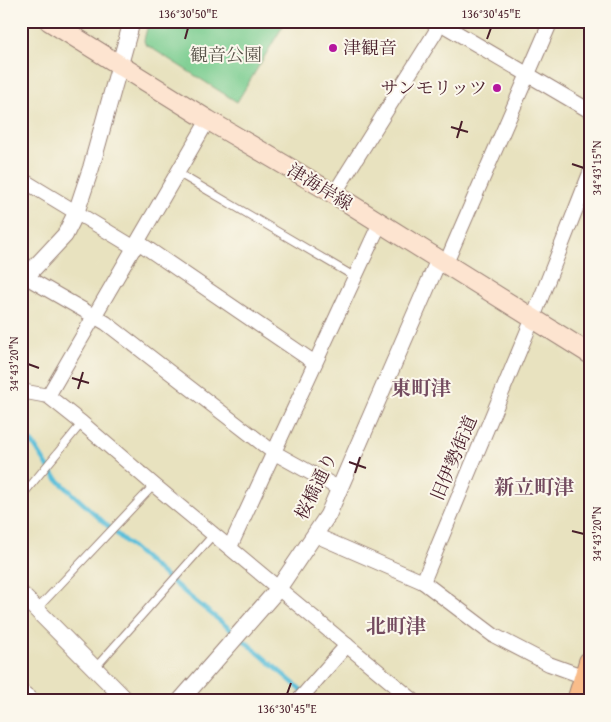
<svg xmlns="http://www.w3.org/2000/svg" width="611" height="722" font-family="'Gentium Book Plus','Noto Serif JP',serif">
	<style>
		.green { fill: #78cc8e; stroke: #61765c }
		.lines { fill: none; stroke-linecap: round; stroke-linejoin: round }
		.stream { stroke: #5cbfda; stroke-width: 4.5 }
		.service-casing { stroke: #998075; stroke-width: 9 }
		.minor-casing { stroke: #998075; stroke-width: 16 }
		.tertiary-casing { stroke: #998075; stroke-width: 18 }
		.secondary-casing { stroke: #998075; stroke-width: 21 }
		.trunk-casing { stroke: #998075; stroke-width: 24 }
		.service { stroke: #fff; stroke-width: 7 }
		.minor { stroke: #fff; stroke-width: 14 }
		.tertiary { stroke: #fff; stroke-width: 16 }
		.secondary { stroke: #fde4d0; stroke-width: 19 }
		.trunk { stroke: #f9bc8a; stroke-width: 22 }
		.ticks { fill: none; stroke: #4a1f2b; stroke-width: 2 }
		.poi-dot { fill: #b5179e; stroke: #fbf7ec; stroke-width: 2 }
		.labels { text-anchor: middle; stroke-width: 4; stroke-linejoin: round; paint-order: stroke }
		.poi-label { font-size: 18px; fill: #4a1f2b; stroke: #fbf7ec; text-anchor: start }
		.park-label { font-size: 18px; fill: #585349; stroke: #fbf7ec }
		.street-label { font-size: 18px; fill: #4a1f2b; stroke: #fbf7ec }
		.quarter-label { font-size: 20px; font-weight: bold; fill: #734b5f; stroke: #fbf7ec }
		.neatline { fill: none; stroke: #4a1f2b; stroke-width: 2 }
		.ticks-label { font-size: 12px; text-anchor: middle; fill: #4a1f2b }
	</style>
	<rect width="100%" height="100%" fill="#fbf7ec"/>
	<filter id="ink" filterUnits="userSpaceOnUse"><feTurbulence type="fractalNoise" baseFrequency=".02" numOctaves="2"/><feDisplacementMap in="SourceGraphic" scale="10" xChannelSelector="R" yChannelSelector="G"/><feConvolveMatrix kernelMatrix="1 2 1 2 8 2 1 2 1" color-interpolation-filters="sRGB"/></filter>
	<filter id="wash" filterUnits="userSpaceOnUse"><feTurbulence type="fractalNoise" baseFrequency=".0096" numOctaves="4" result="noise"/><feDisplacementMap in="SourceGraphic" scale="20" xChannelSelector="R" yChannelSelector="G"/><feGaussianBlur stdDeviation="1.12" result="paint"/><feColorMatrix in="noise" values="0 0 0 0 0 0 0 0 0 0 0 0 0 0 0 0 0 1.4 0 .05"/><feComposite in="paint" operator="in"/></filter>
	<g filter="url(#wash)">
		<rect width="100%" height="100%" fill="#e8e2bf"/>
		<polygon class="green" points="149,21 286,21 237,102 145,44 144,40"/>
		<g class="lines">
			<g class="stream">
				<path d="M21 432C38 444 44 466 58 480 115 534 174 585 235 633"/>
				<polyline points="241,638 314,701"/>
			</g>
		</g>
	</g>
	<g filter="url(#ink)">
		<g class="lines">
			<g class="service-casing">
				<g id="service">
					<polyline points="178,173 355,277"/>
					<polyline points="21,497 82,423"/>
					<polyline points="37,609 154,485"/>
					<polyline points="95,668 214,534"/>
				</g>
			</g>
			<g class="minor-casing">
				<g id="minor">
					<polyline points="440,23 590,111"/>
					<polyline points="21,179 135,248"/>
					<polyline points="334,194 435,33 440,21"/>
					<polyline points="138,242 315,363"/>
					<polyline points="446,263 551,21"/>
					<polyline points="26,277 106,323 273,452 340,489"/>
					<polyline points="21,391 48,396 82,423 154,485 414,701"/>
					<polyline points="48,396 208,120"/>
					<polyline points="315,535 423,582 493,635 549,664 585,677"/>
					<polyline points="230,547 380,223"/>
					<polyline points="423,582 533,318 590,173"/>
					<polyline points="21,691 34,701"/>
					<polyline points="298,701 347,645"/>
				</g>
			</g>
			<g class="tertiary-casing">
				<g id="tertiary">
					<polyline points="21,282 65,235 76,213 91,168 132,21"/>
					<polyline points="21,594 127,701"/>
					<polyline points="180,701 278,589 328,515 439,259"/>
				</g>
			</g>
			<g class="secondary-casing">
				<polyline id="secondary" points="49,21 208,120 334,194 590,354"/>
			</g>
			<g class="trunk-casing">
				<polyline id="trunk" points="578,701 590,662"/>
			</g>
			<use href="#service" class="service"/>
			<use href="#minor" class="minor"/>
			<use href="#tertiary" class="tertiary"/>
			<use href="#secondary" class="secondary"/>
			<use href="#trunk" class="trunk"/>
		</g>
	</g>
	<path class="ticks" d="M185 39 188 28M487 39 491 28M451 127 468 132M457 138 462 121M572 164 584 168M28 364 39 368M72 378 89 383M78 389 83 372M349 462 366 468M355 473 360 457M572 531 584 534M287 694 291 683"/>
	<g class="poi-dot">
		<circle cx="333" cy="48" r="5"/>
		<circle cx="497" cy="88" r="5"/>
	</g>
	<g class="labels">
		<g class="poi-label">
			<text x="343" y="54">津観音</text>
			<text x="487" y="94" text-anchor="end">サンモリッツ</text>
		</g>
		<g class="park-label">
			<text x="226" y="61">観音公園</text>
		</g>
		<g class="street-label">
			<text transform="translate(320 187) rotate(31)" y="6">津海岸線</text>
			<text transform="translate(454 458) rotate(-67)" y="6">旧伊勢街道</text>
			<text transform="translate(316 486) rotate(-64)" y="6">桜橋通り</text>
		</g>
		<g class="quarter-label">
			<text x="421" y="395">東町津</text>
			<text x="534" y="494">新立町津</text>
			<text x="396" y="633">北町津</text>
		</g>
	</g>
	<rect width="611" height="722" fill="none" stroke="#fbf7ec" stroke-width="55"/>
	<rect x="28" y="28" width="556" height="666" class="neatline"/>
	<g class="ticks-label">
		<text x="188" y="18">136°30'50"E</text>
		<text x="491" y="18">136°30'45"E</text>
		<text transform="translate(597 168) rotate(-90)" y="4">34°43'15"N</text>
		<text transform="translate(14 364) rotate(-90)" y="4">34°43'20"N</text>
		<text transform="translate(597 534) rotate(-90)" y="4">34°43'20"N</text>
		<text x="287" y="713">136°30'45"E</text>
	</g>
</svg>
